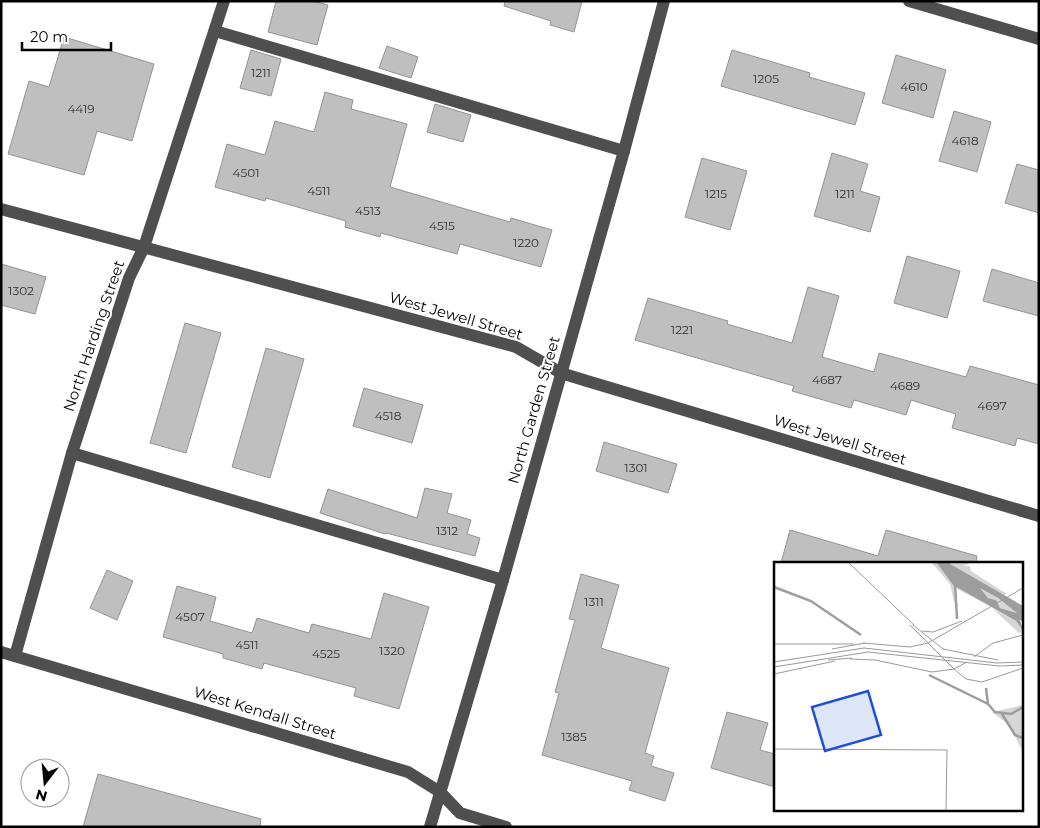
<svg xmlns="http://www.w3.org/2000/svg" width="1040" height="828" font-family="Montserrat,sans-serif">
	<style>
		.building { fill: #bfbfbf; stroke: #939393 }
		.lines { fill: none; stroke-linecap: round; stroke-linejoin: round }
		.minor { stroke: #4f4f4f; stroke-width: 12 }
		.labels { text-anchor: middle; stroke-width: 4; stroke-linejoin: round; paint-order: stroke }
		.number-label { font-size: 12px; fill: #303030 }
		.street-label { font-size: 15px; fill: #000; stroke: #fff }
		.inset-river { fill: none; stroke: #9d9d9d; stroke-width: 2.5 }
		.inset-road { fill: none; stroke: #999; stroke-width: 1 }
		.view { fill: #1d4ed8; fill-opacity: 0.15; stroke: #1d4ed8; stroke-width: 2.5 }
		.inset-edge { fill: none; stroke: #000; stroke-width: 2.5 }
	</style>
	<rect width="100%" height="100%" fill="#fff"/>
	<g class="building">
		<polygon points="276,1 313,1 328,5 317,45 268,32"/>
		<polygon points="505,1 582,1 574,32 550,25 551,21 504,6"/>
		<polygon points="64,37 154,64 132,141 97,131 84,175 8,154 29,81 49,87"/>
		<polygon points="387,46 418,57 411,78 379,68"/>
		<polygon points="251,50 281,59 271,96 240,88"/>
		<polygon points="732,50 810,73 809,77 865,93 855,125 721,86"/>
		<polygon points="896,55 946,70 933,118 882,103"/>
		<polygon points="325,92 353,100 351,109 407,124 390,187 510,222 511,218 552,230 541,267 460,244 457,254 381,233 380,237 345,227 346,221 266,198 265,201 215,187 227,144 265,155 275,121 314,132"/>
		<polygon points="435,104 471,115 463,142 427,132"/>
		<polygon points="954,111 991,122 977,172 939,161"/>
		<polygon points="832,153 868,164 860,191 880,197 870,232 814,216"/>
		<polygon points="702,158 747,171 730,230 685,217"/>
		<polygon points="1017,164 1039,170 1039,213 1005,203"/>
		<polygon points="907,256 960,271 947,318 894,303"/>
		<polygon points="1,264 46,277 35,314 1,305"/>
		<polygon points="992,269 1039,283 1039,316 983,301"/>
		<polygon points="808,287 839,296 822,357 874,372 879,353 966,377 970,366 1039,385 1039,444 1017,438 1015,446 952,428 956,414 911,400 906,415 854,400 851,408 792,391 794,386 635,340 648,298 728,321 727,324 792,343"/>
		<polygon points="185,323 221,333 186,453 150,443"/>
		<polygon points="266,348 304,359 270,478 232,467"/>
		<polygon points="364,388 423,405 412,443 353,426"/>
		<polygon points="604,442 677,464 668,493 596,471"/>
		<polygon points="425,488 452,494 447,513 471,520 467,534 480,538 475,556 386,533 385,534 320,513 328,489 417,518"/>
		<polygon points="790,530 878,556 886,530 977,556 976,563 781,563"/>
		<polygon points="107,570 133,581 117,620 90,608"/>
		<polygon points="581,574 619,585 601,648 607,650 669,668 645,753 654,756 651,766 674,773 665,801 629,790 632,781 542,755 559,693 555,692 575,620 569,619"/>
		<polygon points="177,586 216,597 210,621 252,633 257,618 309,633 312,624 371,639 384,593 429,607 399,709 354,696 356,688 264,663 262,669 223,658 223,654 163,637"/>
		<polygon points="727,712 768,723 760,750 775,754 775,787 711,768"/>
		<polygon points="98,774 261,819 260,827 83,827"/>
	</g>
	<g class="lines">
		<g class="minor">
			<polyline points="909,1 1039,39"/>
			<polyline points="215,31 624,151"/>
			<polyline points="1,209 516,347 561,373 587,381 1039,516"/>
			<polyline points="72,453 503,580"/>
			<polyline points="1,652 408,772 440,792 460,813 506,827"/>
			<polyline points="15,656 72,453 129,278 144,247 224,1"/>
			<polyline points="430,827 503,580 624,151 664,1"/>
		</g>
	</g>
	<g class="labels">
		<g class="number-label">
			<text x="261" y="77">1211</text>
			<text x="766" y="83">1205</text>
			<text x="914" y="91">4610</text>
			<text x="81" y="113">4419</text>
			<text x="965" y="145">4618</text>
			<text x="246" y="177">4501</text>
			<text x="319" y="195">4511</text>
			<text x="716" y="198">1215</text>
			<text x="845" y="198">1211</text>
			<text x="368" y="215">4513</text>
			<text x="442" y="230">4515</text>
			<text x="526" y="247">1220</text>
			<text x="21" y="295">1302</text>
			<text x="682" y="334">1221</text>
			<text x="827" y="384">4687</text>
			<text x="905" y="390">4689</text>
			<text x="992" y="410">4697</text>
			<text x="388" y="420">4518</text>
			<text x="636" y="472">1301</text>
			<text x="447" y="535">1312</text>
			<text x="594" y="606">1311</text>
			<text x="190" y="621">4507</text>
			<text x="247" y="649">4511</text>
			<text x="392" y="655">1320</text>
			<text x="326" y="658">4525</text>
			<text x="574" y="741">1385</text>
		</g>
		<g class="street-label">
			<text transform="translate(456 316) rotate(16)" y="5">West Jewell Street</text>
			<text transform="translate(94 336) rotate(-71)" y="5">North Harding Street</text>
			<text transform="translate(534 410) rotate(-74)" y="5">North Garden Street</text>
			<text transform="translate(840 440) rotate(17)" y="5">West Jewell Street</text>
			<text transform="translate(265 713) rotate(17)" y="5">West Kendall Street</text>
		</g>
	</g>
	<g transform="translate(774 562)">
		<rect width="249" height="249" fill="#fff"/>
		<path d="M157 0H162L179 23 214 43 181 26 183 41 180 40 176 22ZM173 0H199L189 4H196L197 9 233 32 230 33ZM205 26 214 29 244 51 226 46 222 38 214 36ZM218 46 242 59 249 70 245 71ZM249 143V190L235 163 218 150Z" fill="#d6d6d6"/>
		<path d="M162 0H173L249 44V59L246 58 249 69 242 59 179 23ZM206 26 224 36 243 51 226 46 222 38 214 36Z" fill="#9d9d9d" fill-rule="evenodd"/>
		<path class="inset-river" d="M181 21 183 57M0 25 37 39 87 73M155 113 214 142 221 150 237 152 249 145M212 126 214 142M228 152 241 173 249 176"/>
		<path class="inset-road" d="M74 0 140 63M136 63 180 107M139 63 169 87 224 98M148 69 159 70 188 59M89 81 136 85 154 81 249 26M0 82H80M58 87 91 81M200 95 219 81 249 73M76 97 101 98 158 110 180 107 193 100M54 98 78 96M0 100 90 86 223 101 249 100M0 105 94 90 225 104 249 103M180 107 192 117 208 120 249 106M0 112 61 99M0 187 173 188 172 249"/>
		<path class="view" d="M94 129 107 173 51 189 38 145Z"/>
		<rect width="249" height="249" class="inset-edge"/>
	</g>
	<rect width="1040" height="828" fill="none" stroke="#000000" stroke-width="5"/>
	<g transform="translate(45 783) rotate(196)"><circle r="24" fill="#ffffff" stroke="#999999"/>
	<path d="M0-4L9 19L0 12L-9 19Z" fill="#000000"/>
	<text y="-8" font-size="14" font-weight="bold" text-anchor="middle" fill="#000000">N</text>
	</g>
	<path d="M22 42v8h89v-8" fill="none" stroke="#000000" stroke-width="2.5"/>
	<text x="30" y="42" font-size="15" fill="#000000" stroke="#ffffff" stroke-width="4" paint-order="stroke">20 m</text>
</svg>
